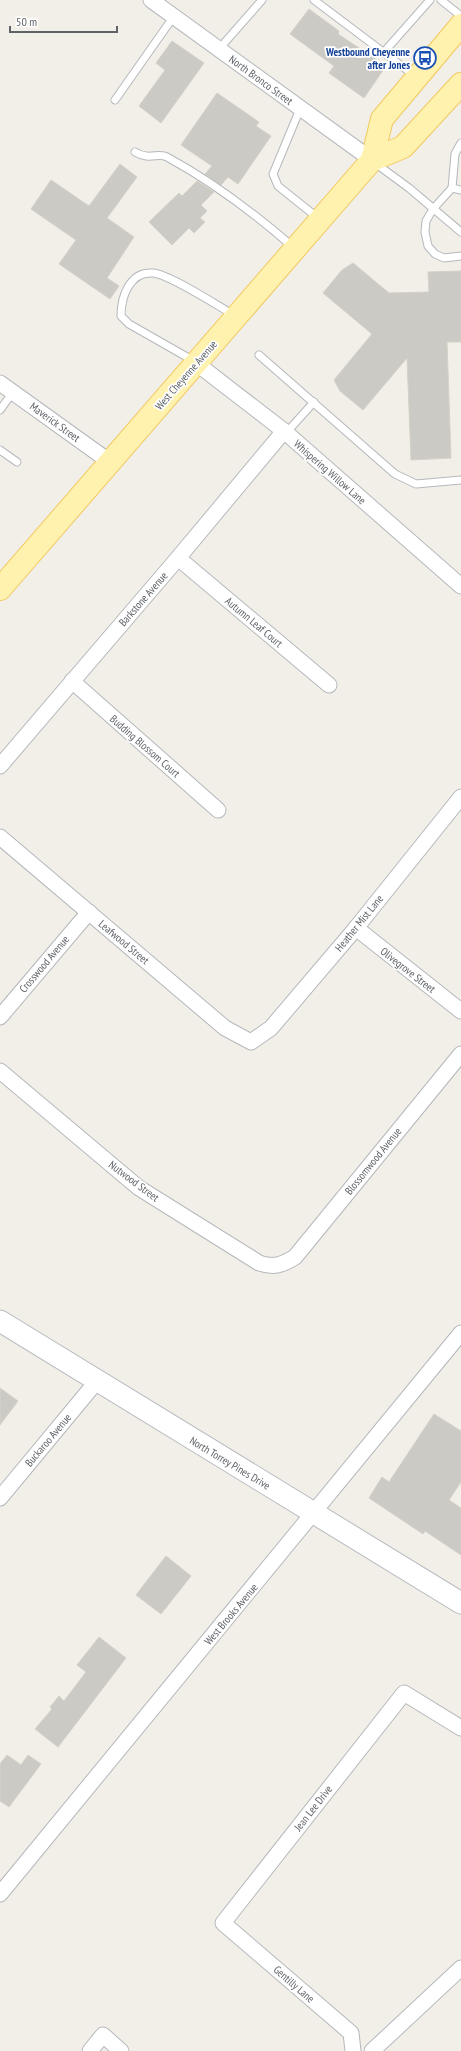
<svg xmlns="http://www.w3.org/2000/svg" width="461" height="2051" font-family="'PT Sans Narrow',sans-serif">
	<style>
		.building { fill: #cccac5; stroke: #d6d1c6 }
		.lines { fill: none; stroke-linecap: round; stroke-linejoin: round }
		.service-casing { stroke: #b5b8bc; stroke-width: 9 }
		.minor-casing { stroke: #b5b8bc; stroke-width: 17 }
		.secondary-casing { stroke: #b6babf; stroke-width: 23 }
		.primary-casing { stroke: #f2c960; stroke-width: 24 }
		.service { stroke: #fff; stroke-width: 7 }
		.minor { stroke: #fff; stroke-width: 15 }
		.secondary { stroke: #fff; stroke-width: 21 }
		.primary { stroke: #fff2af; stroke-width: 22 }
		.labels { text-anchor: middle; stroke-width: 3.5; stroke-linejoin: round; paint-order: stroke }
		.transit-label { font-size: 11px; font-weight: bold; fill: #164399; stroke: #fff; text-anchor: end }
		.street-label { font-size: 11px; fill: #5f6368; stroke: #fff }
	</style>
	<rect width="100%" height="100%" fill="#f1efe8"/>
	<g class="building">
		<polygon points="309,9 339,31 338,34 386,66 364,98 329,73 334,66 290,34"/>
		<polygon points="172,41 204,63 161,123 139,106 165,70 156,63"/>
		<polygon points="217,93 259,122 256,126 271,136 238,184 228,177 221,185 205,174 212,166 181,145"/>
		<polygon points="120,164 137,177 107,218 134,237 107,278 119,286 110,299 59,264 76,240 31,209 51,180 89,206"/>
		<polygon points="197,181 214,192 201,205 207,211 200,218 205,222 194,233 189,228 172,245 149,222 179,193 182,196"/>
		<polygon points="353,263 389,293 429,292 428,272 461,271 461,342 447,342 451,458 411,460 407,358 363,410 340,391 334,380 372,334 323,293 342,270"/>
		<polygon points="0,1388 18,1401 0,1425"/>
		<polygon points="434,1414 461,1431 461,1482 449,1500 461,1508 461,1555 425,1531 423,1534 369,1498 382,1477 389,1482"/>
		<polygon points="166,1556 191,1576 161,1614 136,1595"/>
		<polygon points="99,1637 126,1658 58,1747 35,1729 52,1709 50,1707 59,1696 64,1701 86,1672 77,1665"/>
		<polygon points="7,1755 21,1765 28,1755 41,1764 9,1807 0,1801 0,1764"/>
	</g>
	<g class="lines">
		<g class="service-casing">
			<g id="service">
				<polyline points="314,0 415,76"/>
				<polyline points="441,0 461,16"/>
				<polyline points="219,49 262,0"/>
				<polyline points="384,52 430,0"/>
				<polyline points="115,100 174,16"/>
				<polyline points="300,109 273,174 278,186 318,218"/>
				<polyline points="461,143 455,154 452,188 433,209 426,221 425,232 428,246 435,254 444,258 461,256"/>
				<path d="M135 152C150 161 158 152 167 157 213 182 254 213 293 247"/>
				<polyline points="375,163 409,188 461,232"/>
				<polyline points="452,188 461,190"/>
				<polyline points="259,355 395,474 416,484 461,480"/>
				<path d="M194 361 129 324 121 316C121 298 129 271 153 273 169 274 218 306 234 315"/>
				<polyline points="0,410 13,392"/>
				<polyline points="286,433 314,402"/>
				<polyline points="0,450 17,462"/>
			</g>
		</g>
		<g class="minor-casing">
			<g id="minor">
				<polyline points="151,0 372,160"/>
				<polyline points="196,363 284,431 461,586"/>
				<polyline points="0,383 110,462"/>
				<polyline points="178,558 329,685"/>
				<polyline points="72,681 218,810"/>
				<polyline points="0,766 178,558 284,431"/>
				<polyline points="0,837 225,1028 251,1042 271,1028 356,928 461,797"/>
				<polyline points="356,928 461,1011"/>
				<polyline points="0,1017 89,912"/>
				<path d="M0 1071 139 1188 259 1263C274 1268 282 1265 295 1257L461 1054"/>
				<polyline points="0,1498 97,1381"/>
				<polyline points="0,1894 461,1333"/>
				<polyline points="90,2051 103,2035 121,2051"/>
				<polyline points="353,2051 351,2033 223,1923 404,1693 461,1728"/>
				<polyline points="372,2051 461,1968"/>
			</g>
		</g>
		<g class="secondary-casing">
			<polyline id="secondary" points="0,1321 461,1603"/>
		</g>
		<g class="primary-casing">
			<g id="primary">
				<polyline points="372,160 382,119 461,25"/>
				<polyline points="0,589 372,160 403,147 461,84"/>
			</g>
		</g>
		<use href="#service" class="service"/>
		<use href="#minor" class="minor"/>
		<use href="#secondary" class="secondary"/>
		<use href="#primary" class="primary"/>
	</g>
	<defs>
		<g id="bus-ring" transform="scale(1.15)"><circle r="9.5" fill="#fff" stroke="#1a4fb4" stroke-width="1.5"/><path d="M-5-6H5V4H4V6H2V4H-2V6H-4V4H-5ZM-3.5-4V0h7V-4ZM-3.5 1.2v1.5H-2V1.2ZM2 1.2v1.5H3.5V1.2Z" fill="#1a4fb4"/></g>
	</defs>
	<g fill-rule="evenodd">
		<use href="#bus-ring" x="425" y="58"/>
	</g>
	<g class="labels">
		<g class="transit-label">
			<text x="410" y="56">Westbound Cheyenne<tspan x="410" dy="13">after Jones</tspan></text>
		</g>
		<g class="street-label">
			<text transform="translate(261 80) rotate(36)" y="4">North Bronco Street</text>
			<text transform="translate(186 375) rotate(-49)" y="4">West Cheyenne Avenue</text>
			<text transform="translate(55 422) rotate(36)" y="4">Maverick Street</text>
			<text transform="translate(330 472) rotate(41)" y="4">Whispering Willow Lane</text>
			<text transform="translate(143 599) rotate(-49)" y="4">Barkstone Avenue</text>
			<text transform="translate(254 622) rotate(40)" y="4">Autumn Leaf Court</text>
			<text transform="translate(145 746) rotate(41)" y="4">Budding Blossom Court</text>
			<text transform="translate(359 923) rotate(-51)" y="4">Heather Mist Lane</text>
			<text transform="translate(124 942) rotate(40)" y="4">Leafwood Street</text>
			<text transform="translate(44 964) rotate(-50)" y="4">Crosswood Avenue</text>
			<text transform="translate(408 970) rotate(38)" y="4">Olivegrove Street</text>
			<text transform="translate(373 1161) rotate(-51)" y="4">Blossomwood Avenue</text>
			<text transform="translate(134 1181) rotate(37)" y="4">Nutwood Street</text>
			<text transform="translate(48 1440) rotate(-50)" y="4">Buckaroo Avenue</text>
			<text transform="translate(230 1463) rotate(31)" y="4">North Torrey Pines Drive</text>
			<text transform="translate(231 1614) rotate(-50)" y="4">West Brooks Avenue</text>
			<text transform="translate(313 1808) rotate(-52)" y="4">Jean Lee Drive</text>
			<text transform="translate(294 1984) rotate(41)" y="4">Gentilly Lane</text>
		</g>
	</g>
	<path d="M10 26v6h107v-6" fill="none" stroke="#5f6368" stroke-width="2"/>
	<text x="16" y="26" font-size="12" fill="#5f6368" stroke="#ffffff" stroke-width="3" paint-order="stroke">50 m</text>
</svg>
